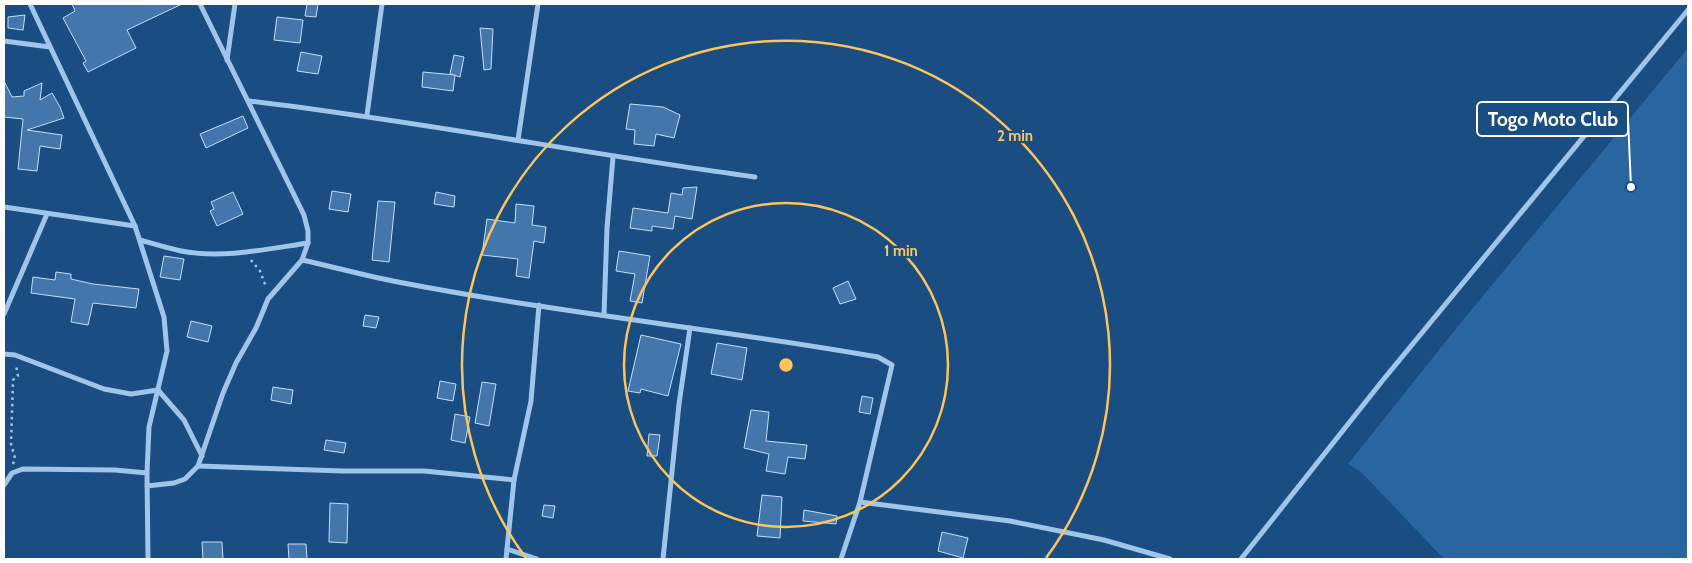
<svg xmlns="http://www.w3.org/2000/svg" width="1692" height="563" font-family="Cabin,sans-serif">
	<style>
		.pitch { fill: #29659f }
		.building { fill: #4377ab; stroke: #c3def8 }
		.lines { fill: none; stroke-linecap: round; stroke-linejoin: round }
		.path { stroke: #9fc5eb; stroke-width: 2.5; stroke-dasharray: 2.5 4; stroke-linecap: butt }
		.street { stroke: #9fc5eb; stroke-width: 5 }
		.ring { fill: none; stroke: #fdc55b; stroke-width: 2.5 }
		.centre { fill: #fdc55b; stroke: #1a4d82; stroke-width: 2.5 }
		.ring-label { font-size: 15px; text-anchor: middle; font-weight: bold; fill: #fdc55b; stroke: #1a4d82; stroke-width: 4.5; stroke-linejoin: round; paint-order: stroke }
		.leader { fill: none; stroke: #fff; stroke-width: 2 }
		.callout-dot { fill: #fff; stroke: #1a4d82; stroke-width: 2 }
		.callout { fill: #1a4d82; stroke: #fff; stroke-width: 2 }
		.callout-label { font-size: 19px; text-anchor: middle; font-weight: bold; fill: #fff }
	</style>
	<rect width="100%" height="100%" fill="#1a4d82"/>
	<polygon class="pitch" points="1688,48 1688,559 1444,559 1362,473 1348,464 1458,326"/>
	<g class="building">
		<polygon points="72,4 182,4 127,30 136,48 88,72 83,63 86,61 63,18 75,11"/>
		<polygon points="307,4 318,4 316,17 305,16"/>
		<polygon points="25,15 23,30 8,28 8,17"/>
		<polygon points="277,17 303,20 300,43 274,40"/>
		<polygon points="480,28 493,29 491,69 484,70"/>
		<polygon points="301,52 322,56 318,74 297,71"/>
		<polygon points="454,55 464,57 460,77 450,74"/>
		<polygon points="423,72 455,75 453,91 422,87"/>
		<polygon points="4,81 12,97 24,96 24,91 42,83 40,100 52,93 60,107 64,118 27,130 62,135 60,149 40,146 37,171 18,169 23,119 4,117"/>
		<polygon points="630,104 663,107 680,115 674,138 656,134 654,146 634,144 635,130 626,129"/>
		<polygon points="243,116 248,128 206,148 200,134"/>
		<polygon points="697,187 692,219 675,216 673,229 652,226 652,231 630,228 633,208 668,213 671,193 682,195 683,188"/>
		<polygon points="332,191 351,194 348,212 329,209"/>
		<polygon points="233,192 243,214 217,226 210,211 214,209 211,202"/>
		<polygon points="436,192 455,196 454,207 434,204"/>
		<polygon points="378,201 395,202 389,262 372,260"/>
		<polygon points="516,204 534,206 532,225 546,227 544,243 534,241 529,278 516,276 518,259 482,255 487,219 515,223"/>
		<polygon points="619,251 650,256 642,303 630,301 635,274 616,271"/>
		<polygon points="164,256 184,259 180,280 160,277"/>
		<polygon points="56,272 71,274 71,279 93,284 139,289 136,308 93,303 88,325 71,322 75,299 31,293 33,277 55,280"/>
		<polygon points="848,281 856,299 840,304 833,288"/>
		<polygon points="365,315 379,317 376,328 363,326"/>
		<polygon points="191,321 212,326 208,342 187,337"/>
		<polygon points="641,335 681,344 668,396 641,389 640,393 628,391"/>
		<polygon points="717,343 747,348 742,380 711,374"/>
		<polygon points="440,381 456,384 453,401 437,398"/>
		<polygon points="482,382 496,384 489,426 475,423"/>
		<polygon points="273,387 293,390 291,404 271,400"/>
		<polygon points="862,396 873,398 870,414 859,412"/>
		<polygon points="751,410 769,412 766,441 807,445 805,459 788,457 785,474 766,471 769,454 744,448"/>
		<polygon points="455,414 470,417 465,443 451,440"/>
		<polygon points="649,434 660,435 657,456 647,456"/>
		<polygon points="326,440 346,443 344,453 324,450"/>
		<polygon points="762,495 782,497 780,538 757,536"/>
		<polygon points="330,503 348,504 347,543 329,542"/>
		<polygon points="544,505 555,506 553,518 542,516"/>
		<polygon points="804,510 837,516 836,524 803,521"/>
		<polygon points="942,532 968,538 963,558 938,551"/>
		<polygon points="202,542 222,542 223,559 203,559"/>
		<polygon points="288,544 306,544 307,559 289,559"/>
	</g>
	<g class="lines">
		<g class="path">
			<polyline points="251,260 260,271 266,287"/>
			<polyline points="13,464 15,458 11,444 13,380 18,376 16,365"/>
		</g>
		<g class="street">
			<polyline points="30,4 135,226 164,317 167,351 149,427 147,473"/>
			<polyline points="4,41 50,47"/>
			<polyline points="227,60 235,4"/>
			<path d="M249 101C418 121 586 154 755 177"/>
			<polyline points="367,115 382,4"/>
			<polyline points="518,140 538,4"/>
			<polyline points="4,207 135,226"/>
			<path d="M140 240C154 244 167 248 181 251 222 259 267 249 308 243"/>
			<path d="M302 260C334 267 366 276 398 282 558 313 719 329 878 357L892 365 860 502 841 559"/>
			<polyline points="4,314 47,214"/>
			<polyline points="604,315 607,228 613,157"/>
			<polyline points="4,354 15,355 104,389 131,394 158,390 184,420 202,456"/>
			<polyline points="198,466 343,471 424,471 514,480"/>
			<polyline points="4,485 12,473 23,469 115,470 147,473 148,559"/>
			<polyline points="147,486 174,483 185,479 198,466 223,393 236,363 256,328 268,299 302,260 308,243 308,231 304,215 200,4"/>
			<polyline points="860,502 1010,521 1104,540 1170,559"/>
			<polyline points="507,549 537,559"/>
			<polyline points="506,559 514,480 531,401 539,305"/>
			<polyline points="663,559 679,404 690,328"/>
			<polyline points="1241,559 1383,380 1688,10"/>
		</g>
	</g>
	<g class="ring">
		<circle cx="786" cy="365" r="162"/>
		<path d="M526 558A324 324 0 1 1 1046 558"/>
	</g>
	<circle cx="786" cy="365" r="8" class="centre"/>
	<g class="ring-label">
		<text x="1015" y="141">2 min</text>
		<text x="901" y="256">1 min</text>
	</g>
	<path class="leader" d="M1631 187L1628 119"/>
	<circle class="callout-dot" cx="1631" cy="187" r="5"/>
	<rect class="callout" x="1477" y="102" width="151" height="34" rx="5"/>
	<g class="callout-label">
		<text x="1553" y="126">Togo Moto Club</text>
	</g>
	<rect width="1692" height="563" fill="none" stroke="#ffffff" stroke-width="10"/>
</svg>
